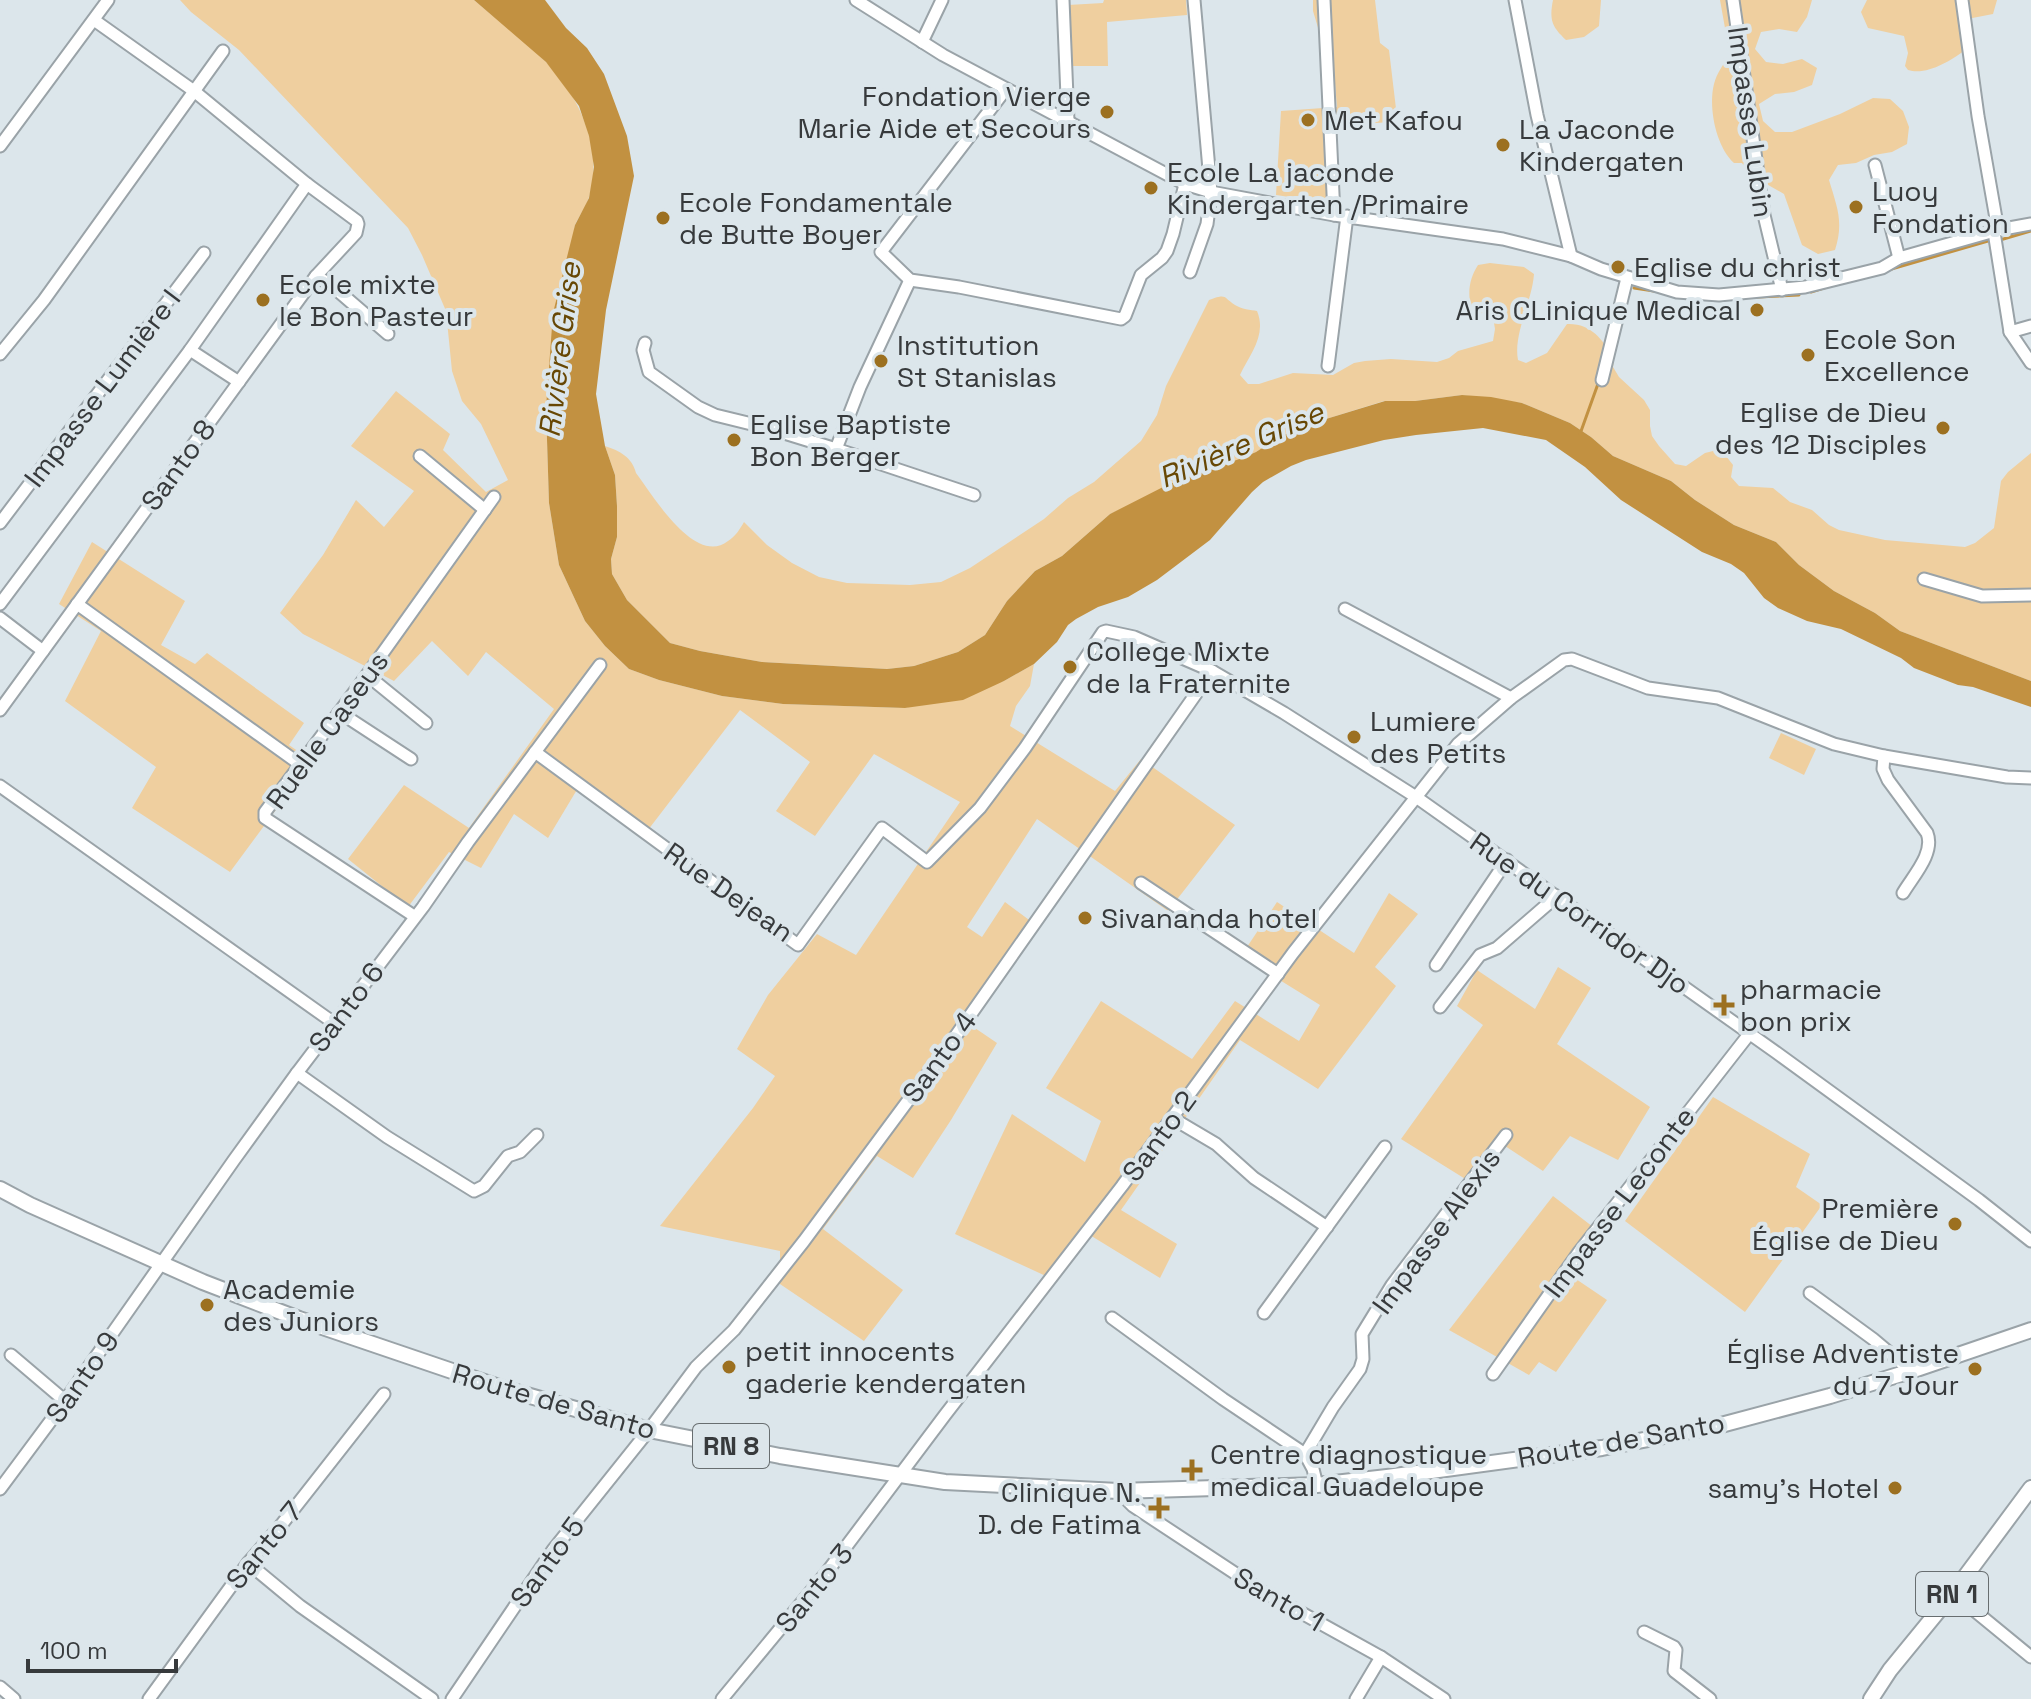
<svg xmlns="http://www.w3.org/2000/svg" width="2031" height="1699" font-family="'Space Grotesk',sans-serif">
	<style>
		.green { fill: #efcf9f }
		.water { fill: #c29141 }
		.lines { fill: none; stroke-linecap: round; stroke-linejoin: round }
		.stream { stroke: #c29141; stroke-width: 3 }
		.minor-casing { stroke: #9aa3a8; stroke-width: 15 }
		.major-casing { stroke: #9aa3a8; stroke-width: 18 }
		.minor { stroke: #fff; stroke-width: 11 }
		.major { stroke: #fff; stroke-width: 14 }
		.poi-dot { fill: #9c7020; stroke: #dce6eb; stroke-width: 3 }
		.labels { text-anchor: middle; stroke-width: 8; stroke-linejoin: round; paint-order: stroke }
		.shield { fill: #dce6eb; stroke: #686e70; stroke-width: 2 }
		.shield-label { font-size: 26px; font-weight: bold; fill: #373a3c }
		.poi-label { font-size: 28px; fill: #373a3c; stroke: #dce6eb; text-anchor: start }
		.street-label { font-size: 28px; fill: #373a3c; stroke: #dce6eb }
		.water-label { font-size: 30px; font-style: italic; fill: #674704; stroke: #dce6eb }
	</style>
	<rect width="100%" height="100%" fill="#dce6eb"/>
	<g class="green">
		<path d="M180 0H474C497 20 523 39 545 61 579 95 604 149 589 197 586 207 579 216 575 225L546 408 549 503 559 565 585 621 605 646 629 669 659 680 722 696 783 704 905 708 1004 681 1034 664 1030 686 1016 706 1010 726 1115 791 1141 759 1235 825 1168 911 1037 819 967 927 982 937 1005 902 1040 928 996 983 972 1026 997 1043 951 1120 913 1178 877 1156 823 1229 903 1290 864 1341 780 1284V1251L660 1226 753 1108 775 1076 737 1049 768 995 817 934 856 955 960 802 874 754 815 836 776 811 810 762 740 710 648 830 581 783 548 838 514 814 481 868 449 852 408 907 348 859 404 785 469 828 554 709 486 652 468 676 432 641 394 681 303 634 280 613 323 555 356 500 384 527 414 491 351 446 396 391 450 434 443 450 486 492 508 480 481 424 462 401 452 371 446 311 422 255 408 228 239 50 191 12Z"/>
		<polygon points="1104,0 1186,0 1187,15 1107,22 1108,66 1069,66 1068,5 1103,3"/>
		<polygon points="1313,0 1375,0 1380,43 1389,50 1397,117 1390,122 1335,126 1331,203 1276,195 1281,111 1337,107 1333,60 1323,59 1319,31 1313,11"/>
		<path d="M1553 0H1601L1599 26 1584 37 1566 40C1552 27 1549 20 1553 0Z"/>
		<path d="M1720 0H1812L1807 17 1797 32 1779 29 1761 32 1755 49 1766 62 1783 64 1802 59 1817 68 1812 85 1794 92 1775 94 1759 104 1763 121 1775 132H1792L1840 114 1873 98 1890 99 1903 111 1909 127 1907 144 1892 152 1874 155 1856 163 1838 165 1829 180C1837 207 1844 222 1835 250L1818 254 1802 245 1784 194 1749 174 1742 163H1734C1716 147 1708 107 1714 84 1717 73 1723 64 1730 56Z"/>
		<path d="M1867 0H1997L1993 14 1962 20 1964 51C1950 61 1926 76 1908 70L1905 66 1908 53 1904 36 1868 28 1861 12Z"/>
		<path d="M1490 263 1524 267 1534 274C1532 302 1513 334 1518 360L1526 363 1547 353 1567 324C1591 323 1602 339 1614 358L1613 367 1619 377 1644 400 1650 410V426L1652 436 1659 446 1675 464 1686 466 1705 453 1717 450 1726 456 1733 465 1731 477 1739 486 1773 488 1790 502 1812 510 1829 525 1839 530 1885 540 1965 547 1975 543 1994 528 2001 481 2008 472 2031 453V681L1900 631 1875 613 1834 591 1799 565 1776 542 1734 525 1695 500 1671 481 1613 456 1591 437 1570 423 1522 403 1462 395 1415 401H1384L1326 419 1297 432 1282 435 1256 452 1110 514 1062 556 1035 571 1007 601 985 635 958 652 914 666 887 669 762 662 700 651 670 643 627 600 612 574 611 559 617 537V506L615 475 605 446C620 451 632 457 636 473 652 494 695 567 728 541 735 537 740 529 744 522L767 545 792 563 819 577 847 583 910 585 941 582 970 568 1044 519 1068 498 1094 482 1141 441 1157 415 1166 386 1209 300C1227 293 1223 297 1235 305 1241 309 1251 310 1257 311 1267 335 1250 354 1240 375L1248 384H1259L1293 373 1333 375 1354 363 1365 361 1391 359 1437 362 1449 358 1458 351 1493 341 1495 329 1493 317 1472 310C1467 294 1469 279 1478 265Z"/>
		<polygon points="92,542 185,601 161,645 195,664 207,653 304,723 289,745 312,761 230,872 132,808 156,767 65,701 101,631 59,604"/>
		<polygon points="1781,733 1816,749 1804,775 1769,758"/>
		<polygon points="1389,893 1418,914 1375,967 1396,986 1318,1089 1240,1040 1121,1210 1177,1244 1160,1278 1080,1229 1048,1277 955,1234 1012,1114 1085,1162 1101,1121 1046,1088 1101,1001 1192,1059 1235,1001 1299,1041 1320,1005 1241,956 1277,902 1354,953"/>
		<polygon points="1558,967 1591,988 1557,1044 1650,1107 1618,1160 1570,1136 1543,1171 1505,1146 1475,1185 1401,1139 1483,1025 1457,1006 1477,970 1535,1009"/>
		<polygon points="1713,1097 1810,1154 1796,1187 1822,1205 1745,1312 1625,1221"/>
		<polygon points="1553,1196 1606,1237 1573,1277 1607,1300 1556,1372 1539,1362 1529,1375 1449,1330"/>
	</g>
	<polygon class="water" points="474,0 545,0 566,28 587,48 604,74 627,136 634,176 606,310 596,394 605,446 615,475 617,506 617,537 611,559 612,574 627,600 670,643 700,651 762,662 887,669 914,666 958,652 985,635 1007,601 1035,571 1062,556 1110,514 1167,485 1242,458 1256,452 1282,435 1297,432 1326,419 1385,401 1415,401 1462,395 1491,397 1522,403 1570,423 1591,437 1613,456 1671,481 1695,500 1734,525 1776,542 1799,565 1834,591 1875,613 1900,631 2031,681 2031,707 1973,687 1958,685 1914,668 1901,658 1841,629 1807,621 1778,608 1764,598 1744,573 1731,564 1702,552 1621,500 1585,467 1546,440 1483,428 1416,435 1384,440 1306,460 1291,466 1263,482 1252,492 1210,540 1157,580 1128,597 1098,607 1076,619 1068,625 1057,642 1034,664 1004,681 963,700 905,708 783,704 722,696 659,680 629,669 605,646 585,621 559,565 549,503 546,408 553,313 575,225 589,198 594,167 589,136 579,106 546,62"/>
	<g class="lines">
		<g class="stream">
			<polyline points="2000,240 2031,231"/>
			<polyline points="1888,270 1988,241"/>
			<polyline points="1634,288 1654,291"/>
			<polyline points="1811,292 1827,287"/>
			<polyline points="1757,297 1799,295"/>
			<polyline points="1580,434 1599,381"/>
		</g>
		<g class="minor-casing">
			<g id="minor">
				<polyline points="856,0 943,55 1185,184 1211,192 1334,215 1503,239 1571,256 1601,269 1677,292 1719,295 1805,287 1882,268 1899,258 1998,230 2031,224"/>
				<polyline points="1063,0 1068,121"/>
				<polyline points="1324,0 1334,215"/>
				<polyline points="1515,0 1537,115 1571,256"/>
				<polyline points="1733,0 1764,215 1782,290"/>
				<polyline points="1962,0 1978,116 1998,230"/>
				<polyline points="922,42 942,0"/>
				<polyline points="1006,89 881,252 910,280 959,287 1121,319 1125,316 1141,275 1162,258 1167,251 1173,234 1185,184"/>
				<polyline points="0,146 108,0"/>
				<polyline points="1875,165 1899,258"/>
				<polyline points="1994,232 2010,332 2031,326"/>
				<polyline points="1190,272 1207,224 1211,192 1194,0"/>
				<polyline points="316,276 330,284 388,334"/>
				<polyline points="2010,332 2031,363"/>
				<polyline points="645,343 643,350 649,372 698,407 715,415 768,428 836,449 974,495"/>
				<polyline points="190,350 239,382"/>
				<polyline points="0,354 44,300 223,51"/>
				<polyline points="1328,366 1347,216"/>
				<polyline points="1602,380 1627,278"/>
				<polyline points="836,449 860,387 910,280"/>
				<polyline points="420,456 485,510"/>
				<polyline points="0,523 204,253"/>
				<polyline points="1924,579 1982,596 2031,595"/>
				<polyline points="0,604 190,350 307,184"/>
				<polyline points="77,604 301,765"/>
				<polyline points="1345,609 1511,698"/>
				<polyline points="0,618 43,651"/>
				<polyline points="367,675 426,723"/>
				<polyline points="0,710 316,276 356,233 358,224 357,221 307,184 194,91 94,20"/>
				<polyline points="339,712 411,759"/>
				<polyline points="535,752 798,945 882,828 927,862 980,808 1025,748 1103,632 1106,631 1134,637 1212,671 1284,713 1416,797 1777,1053 1979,1200 2031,1241"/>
				<path d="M1884 756 1883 769 1888 780 1927 833C1935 853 1913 876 1903 893"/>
				<polyline points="0,786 334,1023"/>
				<polyline points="1141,883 1278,974"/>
				<polyline points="414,916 265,818 265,812 367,675 494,497"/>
				<polyline points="1436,965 1507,860"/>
				<polyline points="1440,1007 1480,955 1497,948 1557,896"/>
				<polyline points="297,1073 387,1137 474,1191 484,1186 508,1156 520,1152 537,1135"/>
				<polyline points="1172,1118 1216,1144 1254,1178 1327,1227"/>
				<polyline points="1810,1293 1873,1339 1911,1371"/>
				<polyline points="1264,1313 1385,1147"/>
				<polyline points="1112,1318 1223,1399 1305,1454"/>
				<polyline points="11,1355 64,1400"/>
				<polyline points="1493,1374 1579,1252 1750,1033"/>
				<polyline points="1317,1485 1313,1469 1305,1454 1333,1407 1360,1369 1363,1359 1362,1334 1392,1285 1506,1135"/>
				<polyline points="0,1489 55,1415 234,1160 297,1073 423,907 468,842 600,665"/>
				<polyline points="1118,1491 1133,1506 1262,1591 1381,1657 1444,1699"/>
				<polyline points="248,1563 300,1606 432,1699"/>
				<polyline points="1953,1593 2031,1657"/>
				<polyline points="1644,1632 1674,1647 1676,1650 1674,1671 1710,1699"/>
				<polyline points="0,1687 14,1699"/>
				<polyline points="149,1699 248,1563 282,1524 384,1394"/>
				<polyline points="452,1699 553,1550 649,1430 696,1367 734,1330 804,1241 950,1044 1212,671"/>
				<polyline points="722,1699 827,1572 945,1415 1122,1186 1293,953 1458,744 1511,698 1564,660 1572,659 1648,688 1718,698 1834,744 1884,756 2007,777 2031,778"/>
				<polyline points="1356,1699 1381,1657"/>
			</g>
		</g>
		<g class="major-casing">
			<g id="major">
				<polyline points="0,1189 30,1205 203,1282 299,1319 502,1388 649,1430 780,1456 945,1482 1118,1491 1317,1485 1387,1477 1602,1448 1721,1425 1830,1396 1911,1371 2031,1330"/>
				<polyline points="1871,1699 1890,1670 1953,1593 2031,1488"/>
			</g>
		</g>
		<use href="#minor" class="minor"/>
		<use href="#major" class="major"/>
	</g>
	<g class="poi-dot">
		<circle cx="1107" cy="112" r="8"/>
		<circle cx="1308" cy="120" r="8"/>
		<circle cx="1503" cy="145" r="8"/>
		<circle cx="1151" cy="188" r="8"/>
		<circle cx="1856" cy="207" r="8"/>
		<circle cx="663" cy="218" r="8"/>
		<circle cx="1618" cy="267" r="8"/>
		<circle cx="263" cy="300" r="8"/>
		<circle cx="1757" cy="310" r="8"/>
		<circle cx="1808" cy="355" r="8"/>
		<circle cx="881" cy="361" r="8"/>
		<circle cx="1943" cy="428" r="8"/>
		<circle cx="734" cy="440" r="8"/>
		<circle cx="1070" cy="667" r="8"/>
		<circle cx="1354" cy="737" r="8"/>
		<circle cx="1085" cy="918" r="8"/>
		<path d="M1720 993h8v8h8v8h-8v8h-8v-8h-8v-8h8z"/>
		<circle cx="1955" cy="1224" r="8"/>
		<circle cx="207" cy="1305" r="8"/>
		<circle cx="729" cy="1367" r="8"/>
		<circle cx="1975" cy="1369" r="8"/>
		<path d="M1188 1458h8v8h8v8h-8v8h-8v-8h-8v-8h8z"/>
		<circle cx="1895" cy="1488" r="8"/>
		<path d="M1155 1496h8v8h8v8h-8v8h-8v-8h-8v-8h8z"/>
	</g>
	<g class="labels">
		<g class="shield">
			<rect x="693" y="1424" width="76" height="44" rx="6"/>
			<rect x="1916" y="1572" width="72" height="44" rx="6"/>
		</g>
		<g class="shield-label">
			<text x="731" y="1455">RN 8</text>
			<text x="1952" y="1603">RN 1</text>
		</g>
		<g class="poi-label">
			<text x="1091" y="106" text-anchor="end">Fondation Vierge<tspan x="1091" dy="32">Marie Aide et Secours</tspan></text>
			<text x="1324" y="130">Met Kafou</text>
			<text x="1519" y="139">La Jaconde<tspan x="1519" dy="32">Kindergaten</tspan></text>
			<text x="1167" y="182">Ecole La jaconde<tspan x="1167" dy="32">Kindergarten /Primaire</tspan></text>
			<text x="1872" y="201">Luoy<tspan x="1872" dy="32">Fondation</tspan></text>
			<text x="679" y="212">Ecole Fondamentale<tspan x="679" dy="32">de Butte Boyer</tspan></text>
			<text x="1634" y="277">Eglise du christ</text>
			<text x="279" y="294">Ecole mixte<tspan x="279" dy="32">le Bon Pasteur</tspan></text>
			<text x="1741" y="320" text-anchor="end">Aris CLinique Medical</text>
			<text x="1824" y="349">Ecole Son<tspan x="1824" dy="32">Excellence</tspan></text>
			<text x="897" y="355">Institution<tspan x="897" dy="32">St Stanislas</tspan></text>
			<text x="1927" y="422" text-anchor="end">Eglise de Dieu<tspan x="1927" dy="32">des 12 Disciples</tspan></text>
			<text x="750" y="434">Eglise Baptiste<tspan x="750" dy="32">Bon Berger</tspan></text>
			<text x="1086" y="661">College Mixte<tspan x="1086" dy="32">de la Fraternite</tspan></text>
			<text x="1370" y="731">Lumiere<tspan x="1370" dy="32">des Petits</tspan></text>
			<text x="1101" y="928">Sivananda hotel</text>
			<text x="1740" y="999">pharmacie<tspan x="1740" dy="32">bon prix</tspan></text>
			<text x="1939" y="1218" text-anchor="end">Première<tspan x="1939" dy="32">Église de Dieu</tspan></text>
			<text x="223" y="1299">Academie<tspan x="223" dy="32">des Juniors</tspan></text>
			<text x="745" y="1361">petit innocents<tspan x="745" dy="32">gaderie kendergaten</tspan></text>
			<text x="1959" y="1363" text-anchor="end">Église Adventiste<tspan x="1959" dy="32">du 7 Jour</tspan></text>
			<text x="1210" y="1464">Centre diagnostique<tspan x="1210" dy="32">medical Guadeloupe</tspan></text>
			<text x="1879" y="1498" text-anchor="end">samy's Hotel</text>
			<text x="1141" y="1502" text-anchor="end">Clinique N.<tspan x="1141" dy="32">D. de Fatima</tspan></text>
		</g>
		<g class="street-label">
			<text transform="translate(1751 122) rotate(82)" y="10">Impasse Lubin</text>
			<text transform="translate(102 388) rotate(-53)" y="10">Impasse Lumière I</text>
			<text transform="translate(178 465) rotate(-54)" y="10">Santo 8</text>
			<text transform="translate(327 730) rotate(-54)" y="10">Ruelle Caseus</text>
			<text transform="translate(729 892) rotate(35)" y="10">Rue Dejean</text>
			<text transform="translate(1580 913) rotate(35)" y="10">Rue du Corridor Djo</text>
			<text transform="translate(346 1007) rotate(-53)" y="10">Santo 6</text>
			<text transform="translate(939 1057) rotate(-54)" y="10">Santo 4</text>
			<text transform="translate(1159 1136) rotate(-54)" y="10">Santo 2</text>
			<text transform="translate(1619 1202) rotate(-53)" y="10">Impasse Leconte</text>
			<text transform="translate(1436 1231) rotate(-54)" y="10">Impasse Alexis</text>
			<text transform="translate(82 1377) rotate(-55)" y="10">Santo 9</text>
			<text transform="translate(554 1401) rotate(16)" y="10">Route de Santo</text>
			<text transform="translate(1621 1440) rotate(-10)" y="10">Route de Santo</text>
			<text transform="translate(264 1545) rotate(-51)" y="10">Santo 7</text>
			<text transform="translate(547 1562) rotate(-54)" y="10">Santo 5</text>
			<text transform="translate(814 1588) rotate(-51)" y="10">Santo 3</text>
			<text transform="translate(1279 1599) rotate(30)" y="10">Santo 1</text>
		</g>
		<g class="water-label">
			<text transform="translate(560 350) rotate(-83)" y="10">Rivière Grise</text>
			<text transform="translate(1241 445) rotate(-23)" y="10">Rivière Grise</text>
		</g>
	</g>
	<path d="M28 1659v12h148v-12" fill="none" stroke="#373a3c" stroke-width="4"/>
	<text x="40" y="1659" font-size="24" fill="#373a3c" stroke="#dce6eb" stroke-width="6" paint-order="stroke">100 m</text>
</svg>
